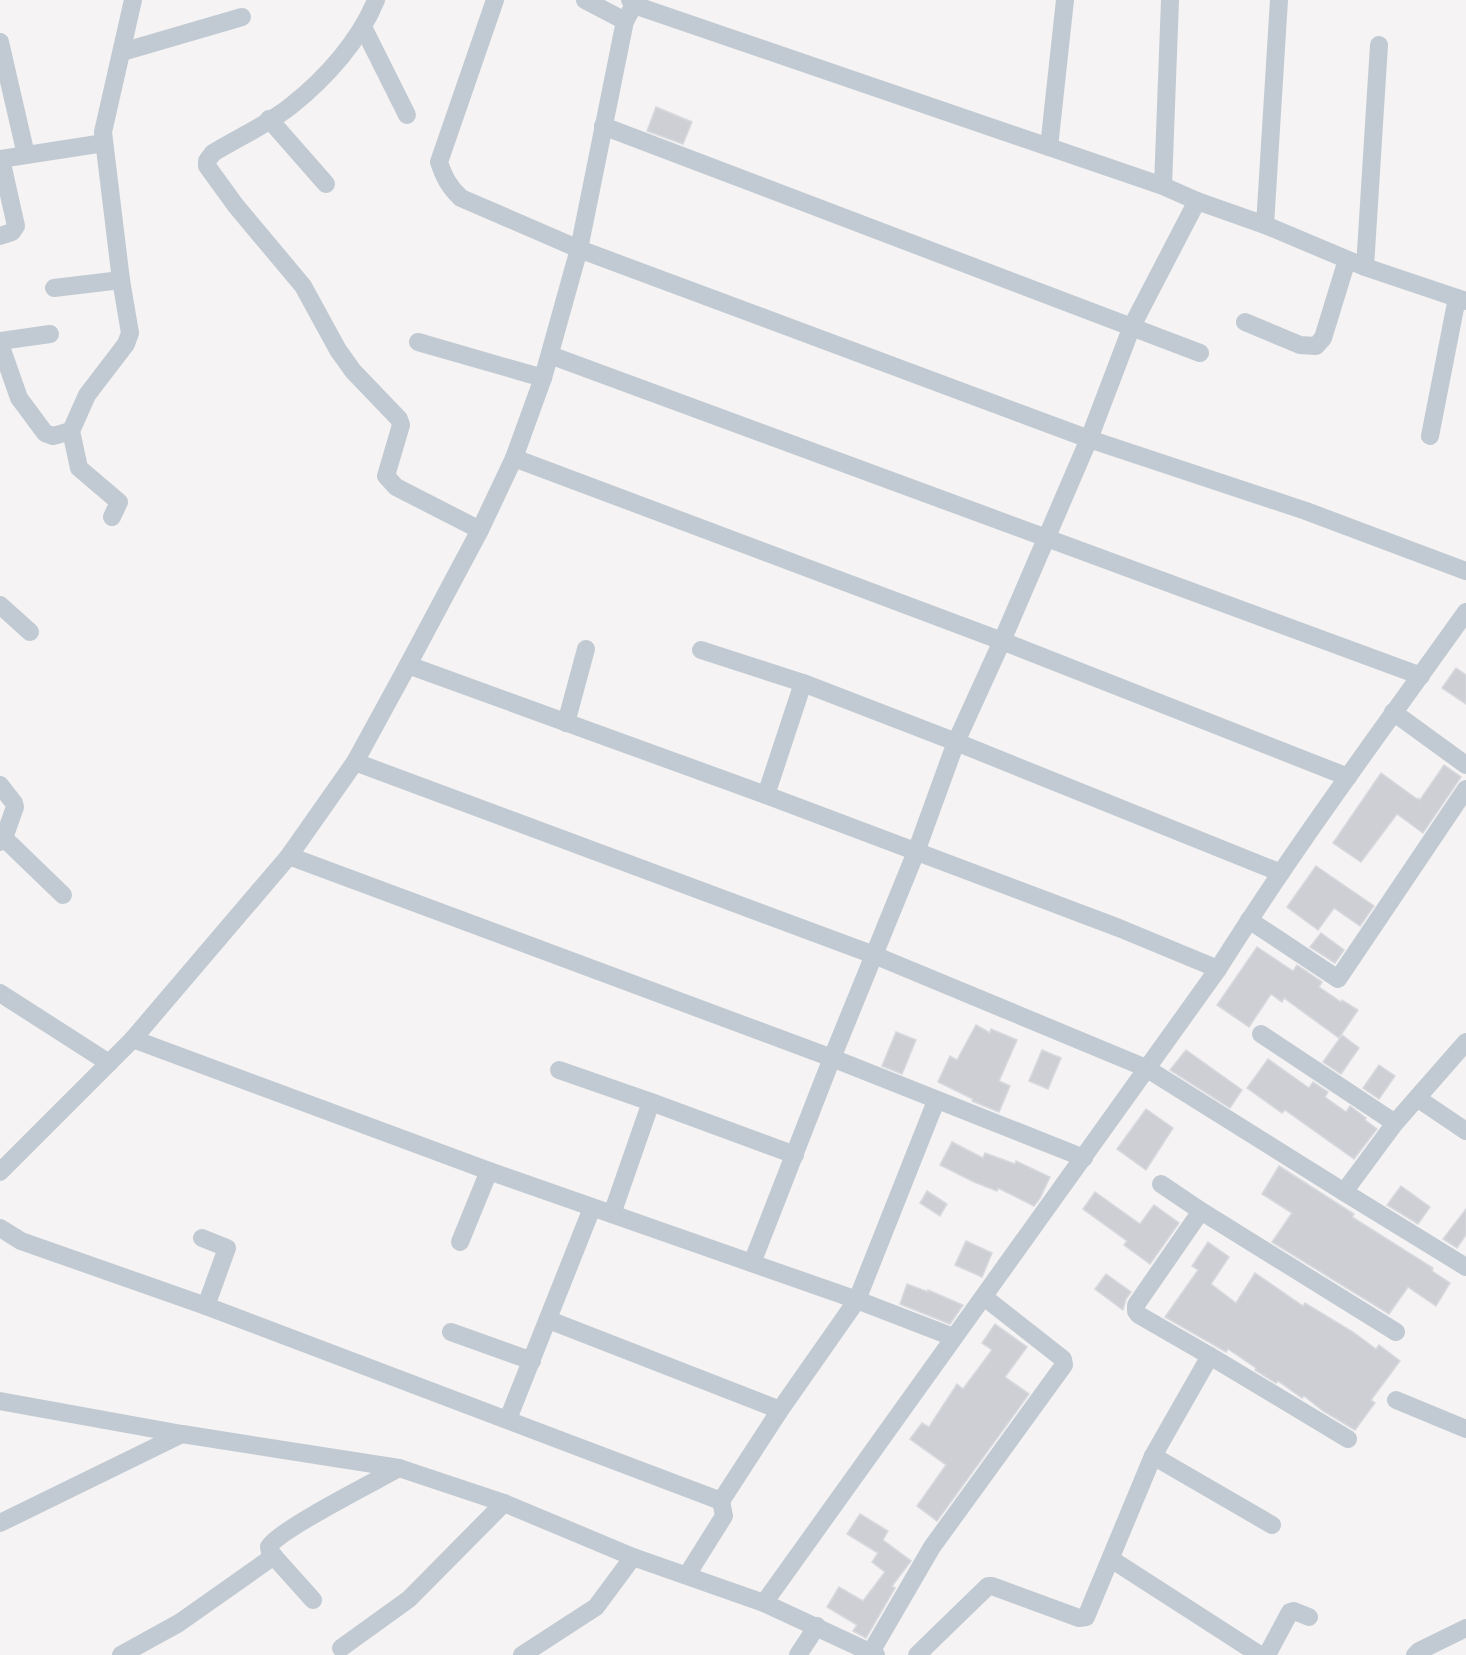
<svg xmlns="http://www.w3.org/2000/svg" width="1466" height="1655" font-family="Jost,sans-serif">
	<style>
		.building { fill: #cdcfd5; stroke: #d7d9de; stroke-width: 1.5 }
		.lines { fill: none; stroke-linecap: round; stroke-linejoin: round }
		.minor { stroke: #c1cad2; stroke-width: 18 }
	</style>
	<rect width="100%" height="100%" fill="#f5f3f3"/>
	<g class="building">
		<polygon points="656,107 692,122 683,144 647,131"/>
		<polygon points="1456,668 1466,675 1466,704 1442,688"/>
		<polygon points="1444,765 1461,777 1423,833 1397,814 1361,862 1333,843 1381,773 1417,799 1418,798 1420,800"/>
		<polygon points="1316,866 1374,906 1360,926 1334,908 1318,930 1287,907"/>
		<polygon points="1321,933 1344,950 1335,963 1310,947"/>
		<polygon points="1257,947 1293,971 1297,965 1322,982 1319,987 1341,1002 1342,1000 1358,1010 1339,1038 1284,998 1282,1002 1271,994 1249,1027 1217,1005"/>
		<polygon points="976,1025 990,1033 991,1029 1017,1040 999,1081 1010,1086 999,1112 972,1101 973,1099 938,1082 950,1056 957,1060"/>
		<polygon points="896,1032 916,1040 902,1074 882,1066"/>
		<polygon points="1342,1035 1359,1048 1341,1074 1323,1062"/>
		<polygon points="1042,1050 1061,1058 1048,1089 1029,1081"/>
		<polygon points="1186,1050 1242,1090 1230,1108 1170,1070"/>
		<polygon points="1268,1059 1309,1088 1313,1082 1328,1092 1325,1097 1346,1112 1350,1106 1366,1118 1365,1120 1377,1129 1354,1159 1285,1110 1282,1113 1247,1088"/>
		<polygon points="1379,1065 1395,1076 1379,1099 1363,1088"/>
		<polygon points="1146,1109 1173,1128 1146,1170 1117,1149"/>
		<polygon points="952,1142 983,1158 985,1153 1015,1164 1016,1161 1050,1177 1040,1198 1034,1206 998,1188 997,1191 974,1182 940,1165"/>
		<polygon points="1279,1166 1354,1214 1352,1217 1433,1268 1432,1271 1450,1283 1436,1306 1408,1287 1389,1314 1272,1242 1292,1213 1262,1194"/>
		<polygon points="1401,1186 1430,1207 1418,1224 1387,1205"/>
		<polygon points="927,1191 947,1204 940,1216 920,1203"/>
		<polygon points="1095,1192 1140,1224 1154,1205 1179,1223 1150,1264 1124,1245 1127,1241 1083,1209"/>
		<polygon points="1466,1209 1466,1235 1457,1248 1443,1239"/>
		<polygon points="966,1241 992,1253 982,1277 955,1265"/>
		<polygon points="1208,1242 1229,1257 1211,1284 1236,1303 1255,1273 1303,1306 1305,1303 1353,1332 1376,1349 1379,1345 1400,1361 1371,1400 1375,1403 1355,1430 1323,1411 1304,1396 1302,1398 1278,1381 1276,1383 1255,1370 1256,1368 1228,1349 1226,1352 1165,1317 1198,1270 1192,1266"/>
		<polygon points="1106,1274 1131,1292 1126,1299 1123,1310 1095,1289"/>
		<polygon points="907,1284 928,1292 928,1290 963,1305 950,1324 900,1304"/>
		<polygon points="995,1324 1027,1347 1005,1377 1029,1394 937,1521 917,1506 946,1465 910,1439 922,1423 929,1427 957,1384 963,1389 992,1350 982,1343"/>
		<polygon points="860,1514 888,1531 883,1540 911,1561 892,1586 895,1588 866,1638 853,1631 857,1625 827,1607 839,1587 863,1601 885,1572 872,1562 878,1553 847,1534"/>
	</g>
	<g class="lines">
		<g class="minor">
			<path d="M376 0C360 40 326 78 292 105 269 124 239 137 213 153L207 161V166L236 206 303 286 338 350 353 371 399 419 401 425 386 476 396 487 480 530"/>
			<path d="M495 0 439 162C444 177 449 187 461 198L579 249 1089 439 1306 511 1466 571"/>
			<polyline points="585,0 625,21"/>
			<polyline points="630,0 634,5 1163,186 1197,201 1265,225 1365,267 1466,301"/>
			<polyline points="363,27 407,115"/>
			<polyline points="0,42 26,155"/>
			<polyline points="122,52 242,17"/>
			<polyline points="269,119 326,184"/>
			<polyline points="603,126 1200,353"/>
			<polyline points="1049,147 1065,0"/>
			<polyline points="0,159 104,143"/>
			<polyline points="1163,186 1170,0"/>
			<polyline points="1265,225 1279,0"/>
			<polyline points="0,236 12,232 16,226 1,159"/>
			<polyline points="1365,267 1379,45"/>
			<polyline points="54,288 121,280"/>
			<polyline points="1245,322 1300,345 1316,346 1323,338 1347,260"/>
			<polyline points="0,341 50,334"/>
			<polyline points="418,342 543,378"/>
			<polyline points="0,344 19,398 45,433 53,436 71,431"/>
			<polyline points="550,355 1421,676"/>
			<polyline points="1430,436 1457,298"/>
			<polyline points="514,458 1002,641 1348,777"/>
			<polyline points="112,517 119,502 79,468 71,431 87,395 126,344 130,333 121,280 103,132 133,0"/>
			<polyline points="0,605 30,632"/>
			<polyline points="701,650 803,683 956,742 1281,873"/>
			<polyline points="408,665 766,795 1119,928 1218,969"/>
			<polyline points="1393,712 1466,765"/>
			<polyline points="566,723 586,649"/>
			<polyline points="355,762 874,955 1146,1068 1344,1192"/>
			<polyline points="0,785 14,803 15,807 4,838"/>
			<polyline points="766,795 803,683"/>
			<polyline points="0,842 4,838 63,895"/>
			<polyline points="289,856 832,1058 1084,1158"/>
			<polyline points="1249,920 1338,979 1466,789"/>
			<polyline points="0,993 109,1063"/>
			<polyline points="1261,1034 1395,1123"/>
			<polyline points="133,1039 489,1171 857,1300 953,1337"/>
			<polyline points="1466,1042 1395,1123 1344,1192 1466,1267"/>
			<polyline points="559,1070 651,1102 612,1214"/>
			<polyline points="1417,1098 1466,1131"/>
			<polyline points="651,1102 795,1155"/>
			<polyline points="0,1172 133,1039 289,856 355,762 408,665 480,530 514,458 543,378 579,249 625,21 634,5"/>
			<polyline points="1161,1184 1201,1211 1136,1305 1136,1311 1139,1315 1210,1356"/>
			<polyline points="1201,1211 1396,1332"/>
			<polyline points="0,1228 21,1241 206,1306 721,1501"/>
			<polyline points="202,1238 227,1248 206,1306"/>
			<polyline points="460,1242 489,1171"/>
			<polyline points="752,1263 832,1058 916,852 956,742 1002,641 1089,439 1132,326 1197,201"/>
			<polyline points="549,1320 780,1410"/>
			<polyline points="451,1332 532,1361"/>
			<polyline points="1396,1400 1466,1429"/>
			<polyline points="0,1401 182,1434 399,1468 504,1503 633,1557 764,1603 876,1655"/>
			<polyline points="508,1419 592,1208"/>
			<polyline points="1153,1456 1272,1525"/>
			<polyline points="0,1523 182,1434"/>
			<polyline points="1111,1559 1260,1655"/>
			<polyline points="687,1575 724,1516 721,1501 780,1410 857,1300 936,1101"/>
			<path d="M313 1600 270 1552 269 1547C278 1530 376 1481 399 1468"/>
			<path d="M764 1603 1218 969C1295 846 1382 730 1466 612"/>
			<polyline points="341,1648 409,1599 504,1503"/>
			<polyline points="871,1652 932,1547 1064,1365 1063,1359 984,1297"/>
			<polyline points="121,1655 179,1623 274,1556"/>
			<polyline points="522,1655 596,1607 633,1557"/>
			<polyline points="798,1655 817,1626"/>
			<polyline points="917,1655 988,1586 992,1586 1079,1618 1086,1617 1153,1456 1210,1356 1348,1439"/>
			<polyline points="1267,1655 1290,1612 1294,1611 1309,1617"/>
			<polyline points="1415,1655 1419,1651 1466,1628"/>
		</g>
	</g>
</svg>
